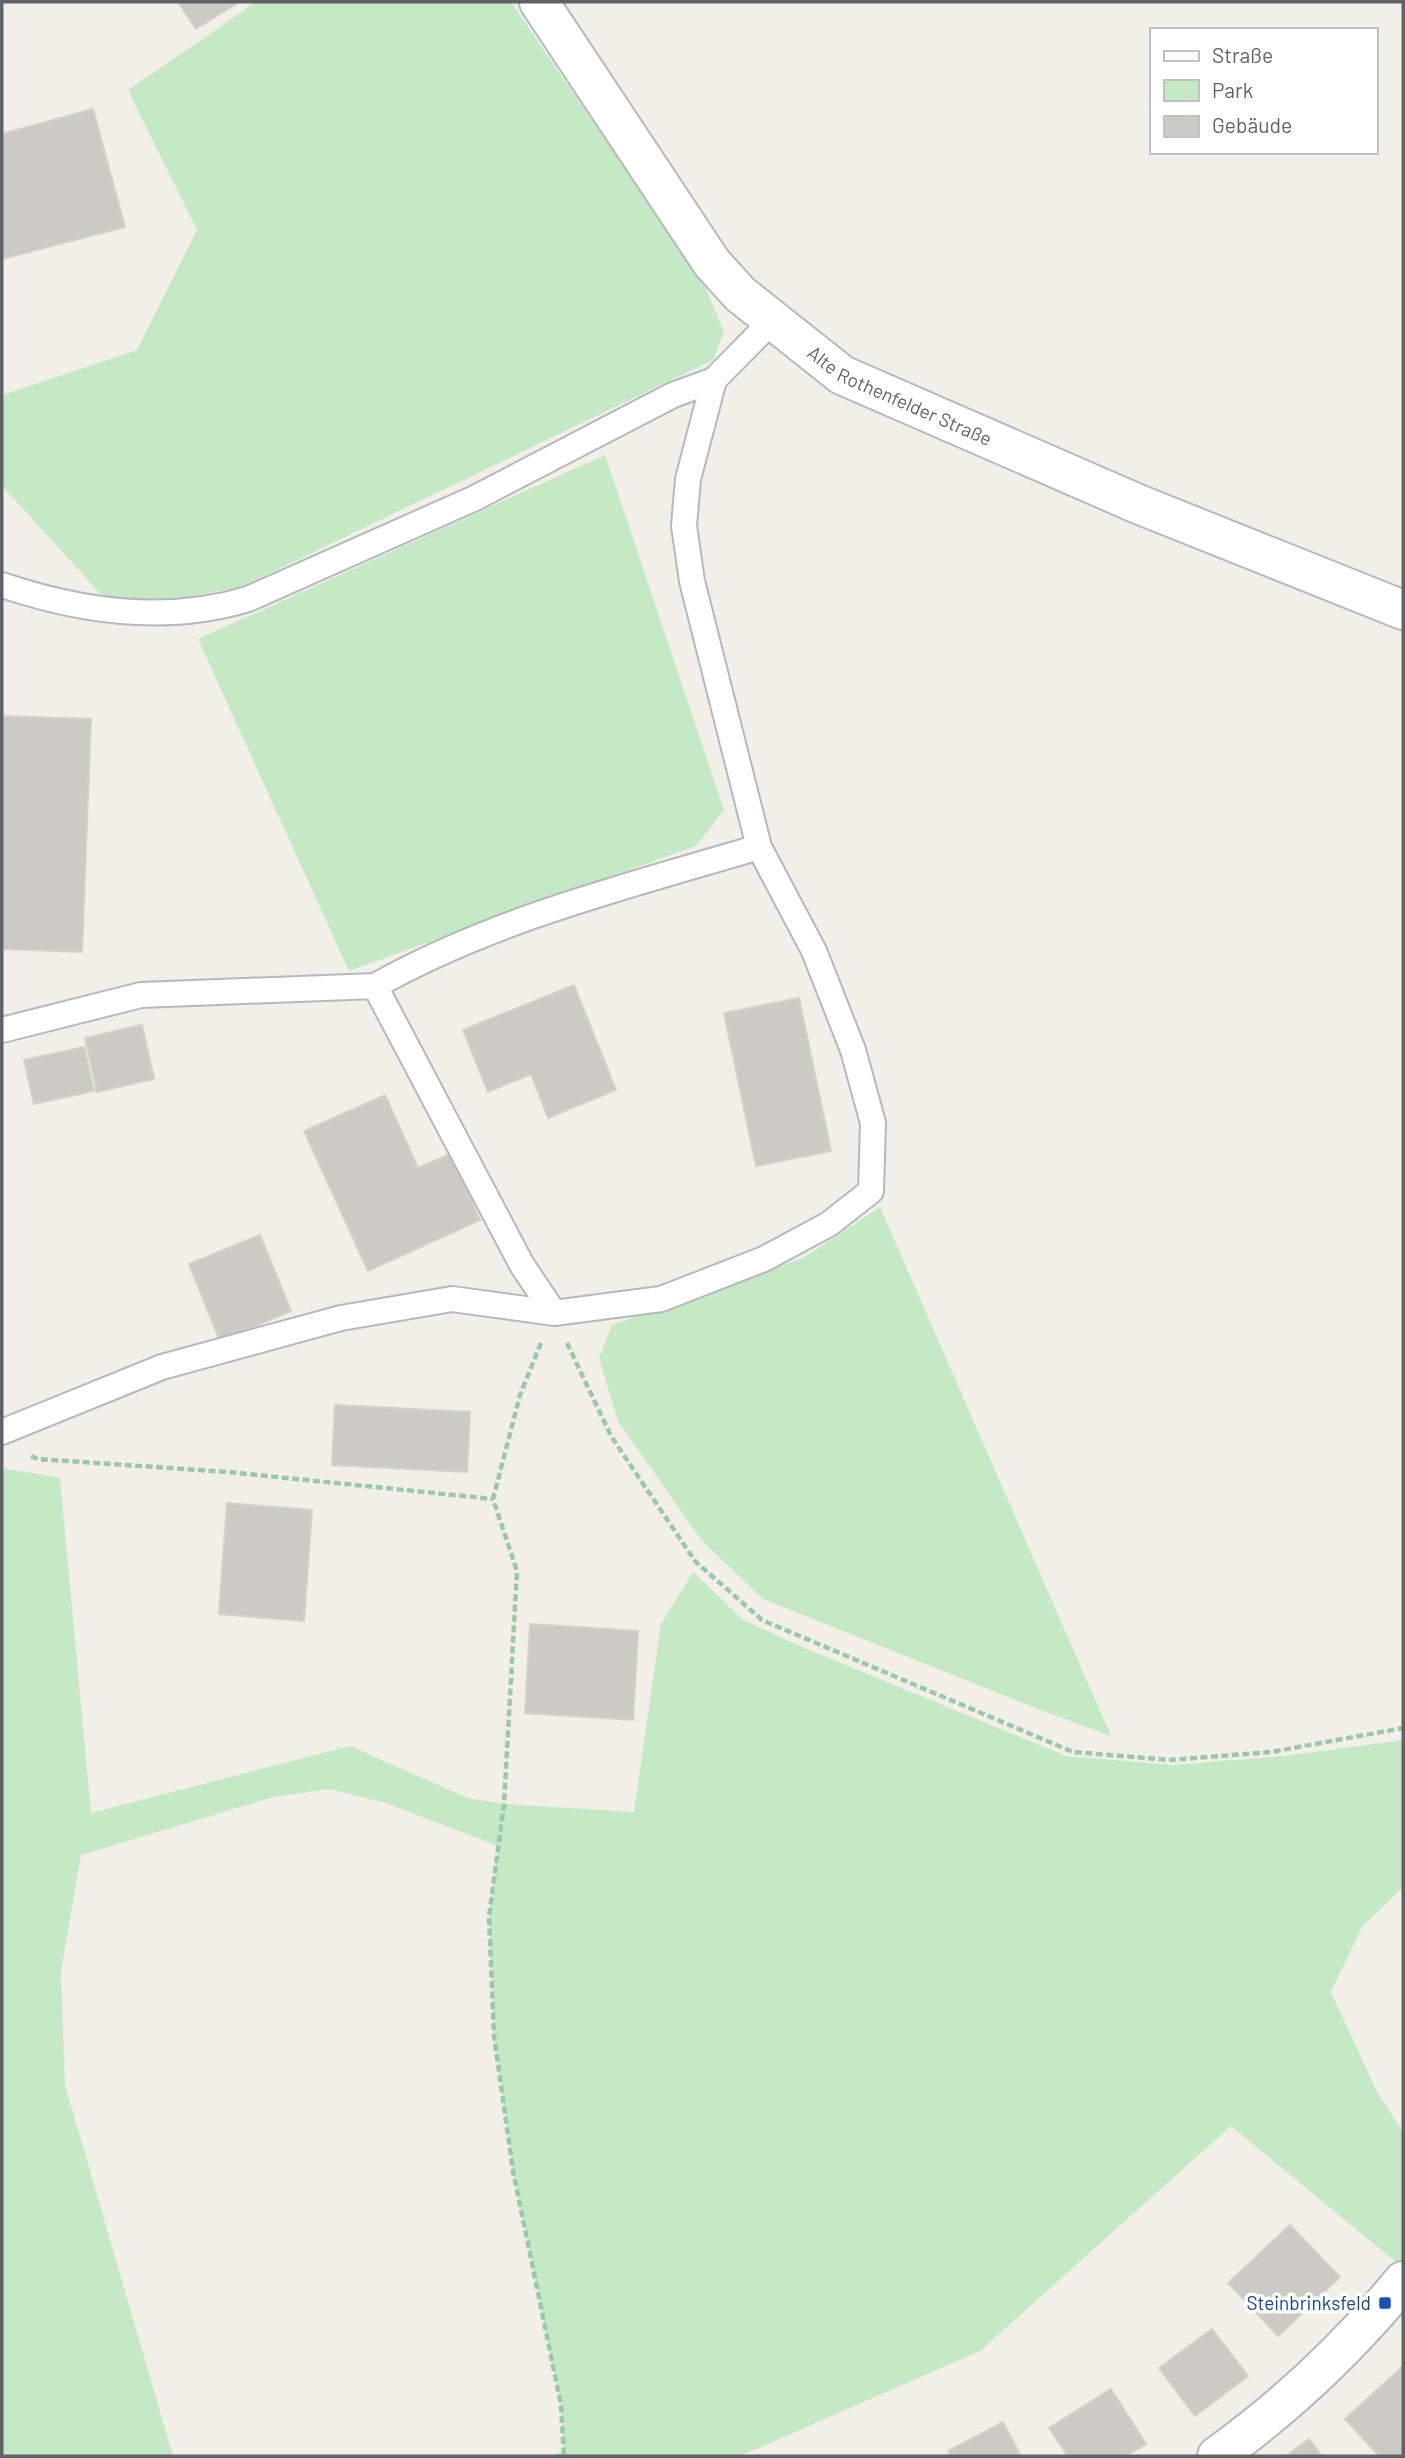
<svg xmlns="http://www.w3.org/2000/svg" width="1405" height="2458" font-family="Barlow,sans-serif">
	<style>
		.green { fill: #c5e8c5 }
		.building { fill: #cccac5; stroke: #d6d1c6; stroke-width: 2 }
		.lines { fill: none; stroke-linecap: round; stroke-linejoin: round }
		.service-casing { stroke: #b5b8bc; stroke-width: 28 }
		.minor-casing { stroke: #b5b8bc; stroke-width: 42 }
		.tertiary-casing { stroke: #b5b8bc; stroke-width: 42 }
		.path { stroke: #9cc7a9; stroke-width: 4.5; stroke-dasharray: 7 3.5; stroke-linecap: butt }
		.service { stroke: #fff; stroke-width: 24 }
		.minor { stroke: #fff; stroke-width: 38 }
		.tertiary { stroke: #fff; stroke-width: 38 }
		.transit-dot { fill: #1a4fb4; stroke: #fff; stroke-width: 2.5 }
		.labels { text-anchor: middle; stroke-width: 7; stroke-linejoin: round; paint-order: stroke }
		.street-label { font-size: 19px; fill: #5f6368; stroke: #fff }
		.transit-label { font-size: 19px; fill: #164399; stroke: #fff; text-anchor: end }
	</style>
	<rect width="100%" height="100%" fill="#f1efe8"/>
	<g class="green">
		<polygon points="256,2 511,2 704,284 724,332 713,360 241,587 161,602 109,603 2,486 2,395 137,350 197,230 128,90"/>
		<polygon points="605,455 724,810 696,846 349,971 198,639"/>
		<polygon points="880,1207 1111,1736 1043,1711 763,1599 702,1541 618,1421 599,1358 612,1325 803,1258"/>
		<polygon points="2,1465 3,1468 60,1478 91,1813 350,1746 468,1798 504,1804 634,1812 661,1624 693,1572 742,1619 795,1644 1066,1756 1172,1765 1284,1756 1403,1740 1403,1887 1362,1927 1331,1992 1378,2094 1403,2132 1403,2268 1231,2126 980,2351 740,2456 550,2456 564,2451 561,2406 513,2172 494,2036 489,1917 498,1846 386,1803 329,1789 273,1797 81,1855 61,1971 65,2085 173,2456 2,2456"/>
	</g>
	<g class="building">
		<polygon points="178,2 239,2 196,29"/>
		<polygon points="93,109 125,227 2,259 2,134"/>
		<polygon points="2,716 91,719 82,952 2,949"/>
		<polygon points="574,985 616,1090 548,1118 531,1074 488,1092 463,1030"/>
		<polygon points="799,998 831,1151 756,1166 724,1013"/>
		<polygon points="142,1025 154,1079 97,1092 85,1038"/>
		<polygon points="84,1047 94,1091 34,1104 24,1060"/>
		<polygon points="385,1095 418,1168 450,1154 480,1220 368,1271 304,1131"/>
		<polygon points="260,1235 291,1311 220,1341 189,1264"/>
		<polygon points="335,1405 470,1412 467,1472 332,1465"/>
		<polygon points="227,1503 312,1510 304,1621 219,1614"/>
		<polygon points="530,1624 638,1631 633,1720 525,1713"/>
		<polygon points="1290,2225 1340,2277 1278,2336 1228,2283"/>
		<polygon points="1212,2329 1248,2376 1195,2416 1159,2368"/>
		<polygon points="1403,2366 1403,2456 1379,2456 1345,2419"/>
		<polygon points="1111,2389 1146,2444 1126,2456 1068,2456 1049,2428"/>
		<polygon points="1003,2422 1021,2456 950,2456 948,2451"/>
		<polygon points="1309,2439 1322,2456 1286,2456"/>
	</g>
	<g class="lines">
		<g class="service-casing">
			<g id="service">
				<path d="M2 585C82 612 166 624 248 599L475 498 673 395 714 380"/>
				<path d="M375 986C494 919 628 886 759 847"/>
				<polyline points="2,1030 141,995 375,986 522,1265 554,1313 661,1299 764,1259 829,1224 871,1191 873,1123 853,1050 814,951 759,847 692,581 684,526 688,479 714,380 772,321"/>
				<polyline points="2,1432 162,1367 341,1318 452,1299 554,1313"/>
			</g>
		</g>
		<g class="minor-casing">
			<path id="minor" d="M1217 2456C1285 2407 1350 2346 1403 2281"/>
		</g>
		<g class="tertiary-casing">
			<g id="tertiary">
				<path id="s1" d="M539 2 712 263 740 294 842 375 1138 504 1403 610"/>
			</g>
		</g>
		<g class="path">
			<polyline points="541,1343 520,1395 493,1499 517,1571 504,1804 489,1917 494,2036 513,2171 561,2405 564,2456"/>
			<polyline points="567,1343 611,1436 695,1561 762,1620 1073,1752 1170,1760 1271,1752 1403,1728"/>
			<polyline points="31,1456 38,1459 228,1472 493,1499"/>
		</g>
		<use href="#service" class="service"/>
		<use href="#minor" class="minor"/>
		<use href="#tertiary" class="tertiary"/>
	</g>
	<rect class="transit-dot" x="1378" y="2296" width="14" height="14" rx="3.5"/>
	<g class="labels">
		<g class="street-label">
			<text dy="7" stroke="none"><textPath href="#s1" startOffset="546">Alte Rothenfelder Straße</textPath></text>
		</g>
		<g class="transit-label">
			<text x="1371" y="2310">Steinbrinksfeld</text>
		</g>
	</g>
	<rect width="1405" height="2458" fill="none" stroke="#5f6368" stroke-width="7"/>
	<rect x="1150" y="28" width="228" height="126" fill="#ffffff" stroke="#bfc1c3" stroke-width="2"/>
	<rect x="1164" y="51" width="35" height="10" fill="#ffffff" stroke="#bfc1c3" stroke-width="2"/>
	<text x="1212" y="63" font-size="21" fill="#5f6368">Straße</text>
	<rect x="1164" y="80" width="35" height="21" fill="#c5e8c5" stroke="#bfc1c3" stroke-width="2"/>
	<text x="1212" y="98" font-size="21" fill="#5f6368">Park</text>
	<rect x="1164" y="116" width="35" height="21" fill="#cccac5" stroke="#bfc1c3" stroke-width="2"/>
	<text x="1212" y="133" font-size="21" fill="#5f6368">Gebäude</text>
</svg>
